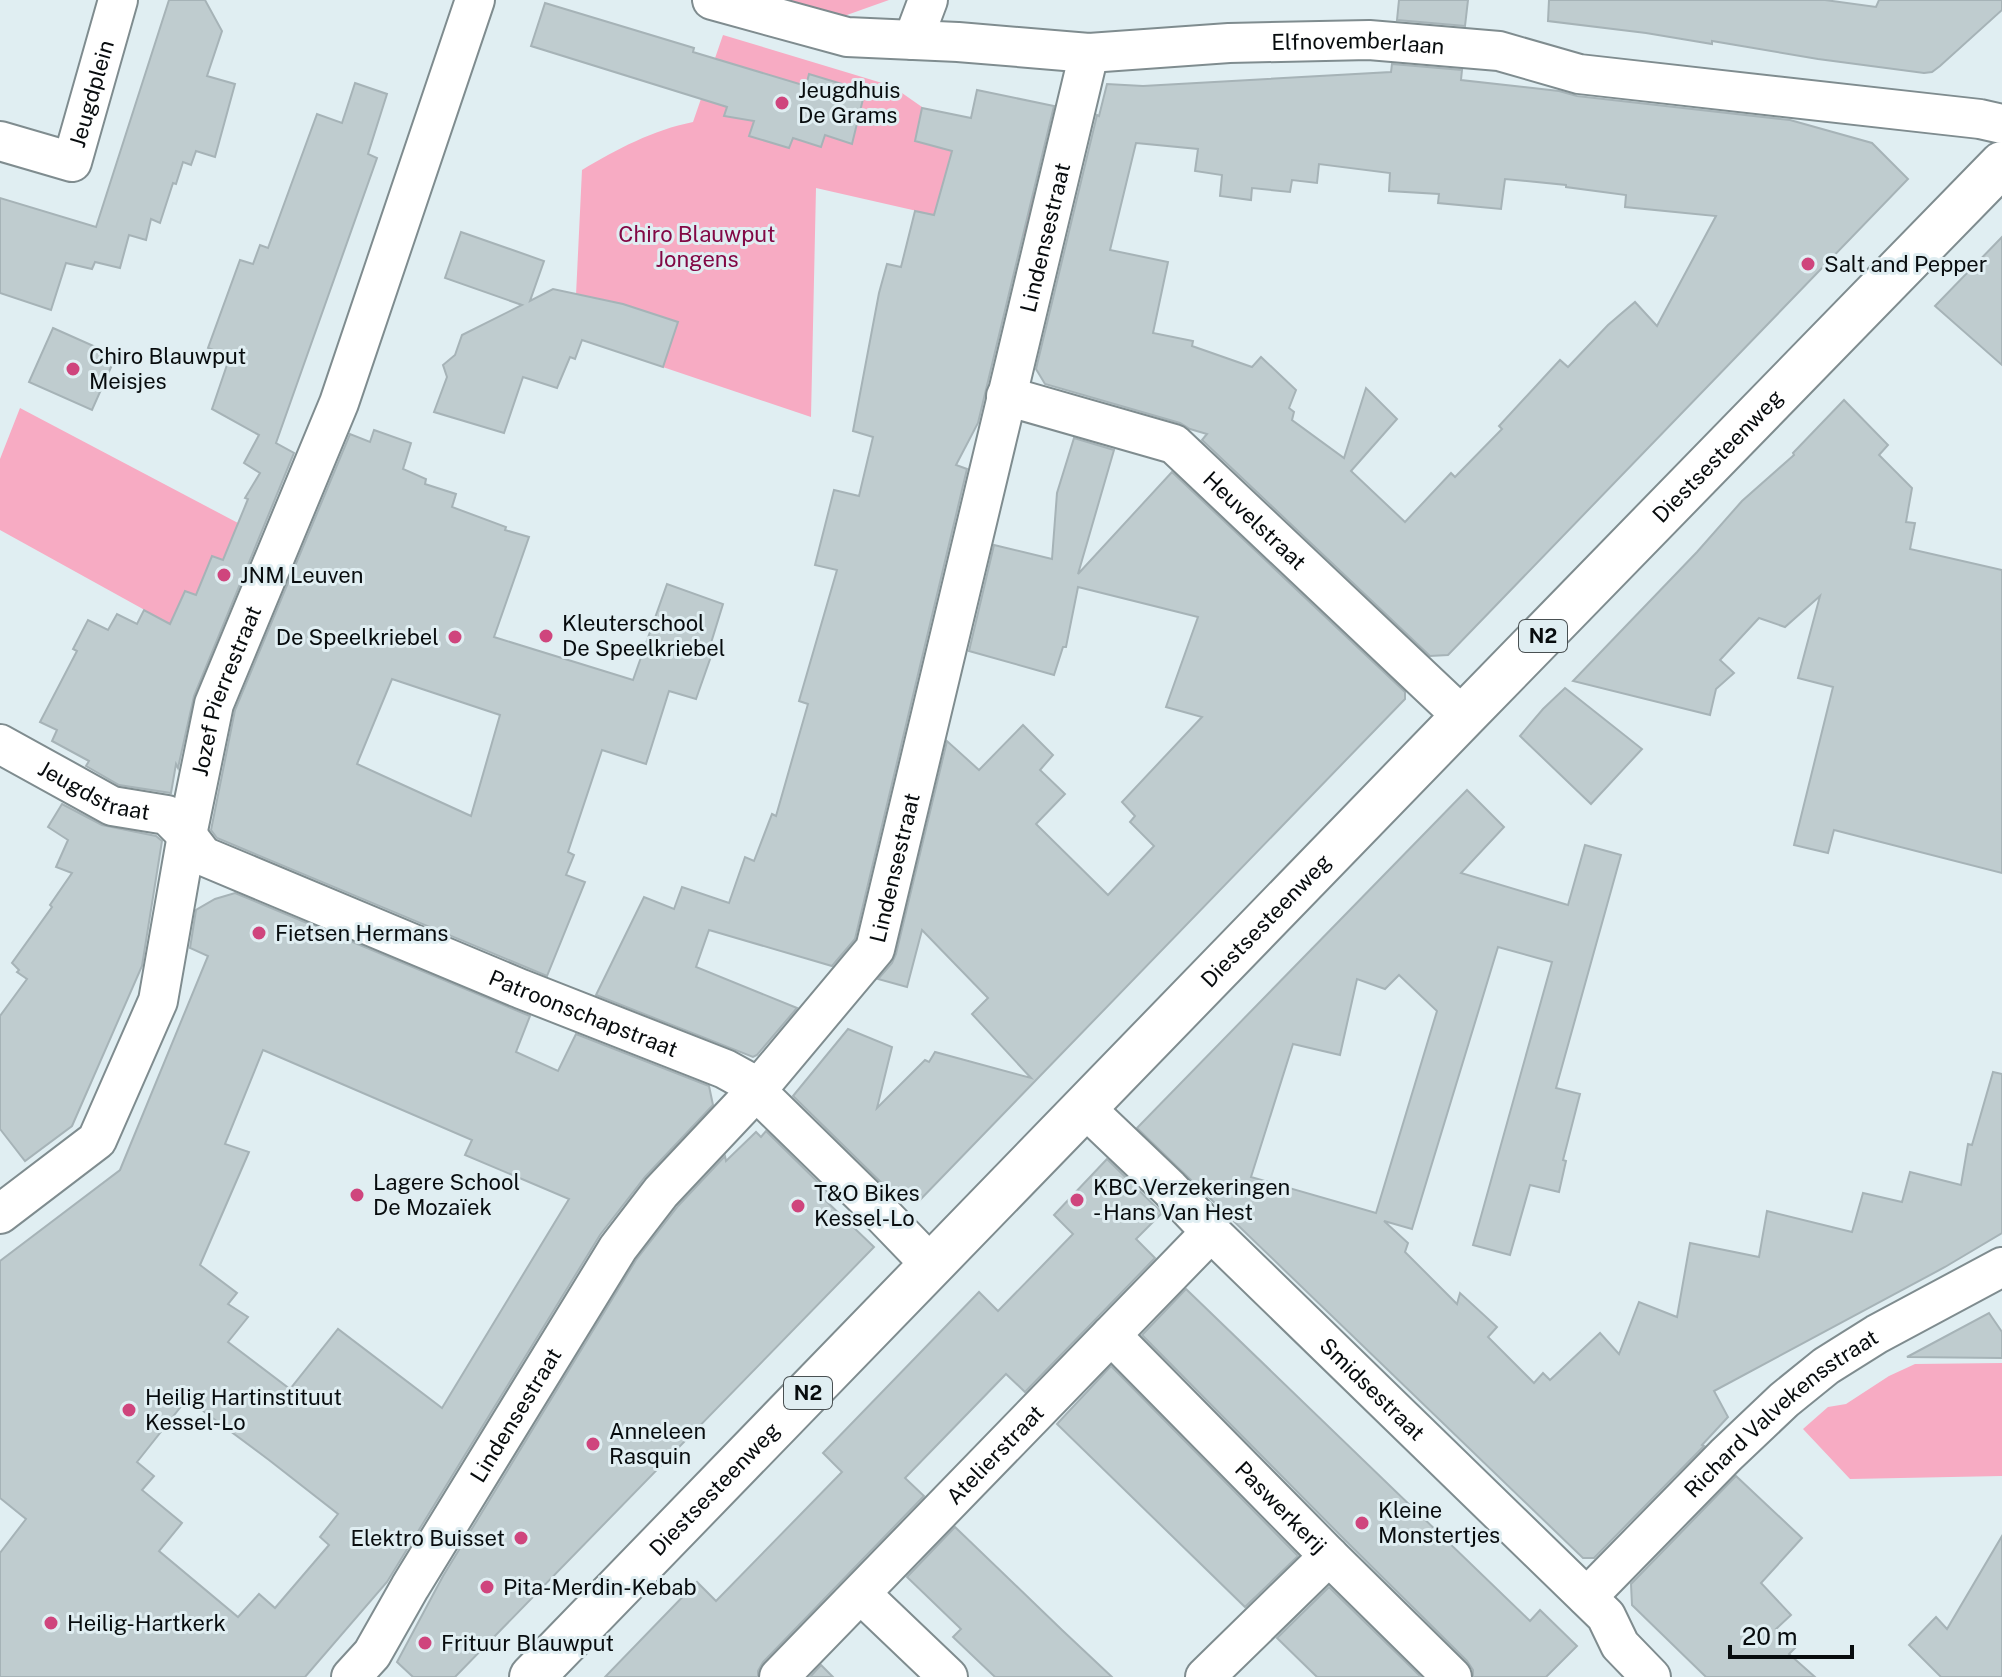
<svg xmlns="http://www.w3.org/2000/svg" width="2002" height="1677" font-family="'Public Sans',sans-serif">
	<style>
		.green { fill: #f7abc3 }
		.building { fill: #bfcccf; stroke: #a6b3b7; stroke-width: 2; fill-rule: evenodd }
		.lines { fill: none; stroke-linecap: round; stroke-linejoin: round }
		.minor-casing { stroke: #7f8c8f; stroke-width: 42 }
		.primary-casing { stroke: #7f8c8f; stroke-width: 48 }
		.minor { stroke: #fff; stroke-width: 38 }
		.primary { stroke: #fff; stroke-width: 44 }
		.poi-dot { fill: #cf457d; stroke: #e0eef2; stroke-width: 3 }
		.labels { text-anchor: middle; stroke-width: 6; stroke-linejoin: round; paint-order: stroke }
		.shield { fill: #e0eef2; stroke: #495052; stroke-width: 2 }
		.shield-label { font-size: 20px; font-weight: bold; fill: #080c0e }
		.street-label { font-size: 22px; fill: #080c0e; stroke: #e0eef2 }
		.poi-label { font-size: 22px; fill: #080c0e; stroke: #e0eef2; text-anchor: start }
		.park-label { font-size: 22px; fill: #820845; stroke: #e0eef2 }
	</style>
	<rect width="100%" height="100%" fill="#e0eef2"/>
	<g class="green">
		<polygon points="764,0 889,0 830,21"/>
		<path d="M723 35 892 86 922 107 916 141 964 155 983 180 1043 197 1035 238 816 188 811 417 574 337 582 170C617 149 653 130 693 122Z"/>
		<polygon points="20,408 238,523 223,560 212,556 196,595 185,591 170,624 0,530 0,459"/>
		<polygon points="2002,1363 2002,1476 1850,1479 1803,1429 1828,1407 1846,1404 1889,1376 1915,1364"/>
	</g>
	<g class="building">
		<polygon points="169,0 205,0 222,31 207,76 235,84 215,157 196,151 191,165 183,162 176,184 173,183 160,223 151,219 146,240 129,235 120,268 95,262 92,269 66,263 51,310 0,293 0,198 96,227"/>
		<polygon points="1399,0 1468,0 1465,26 1397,20"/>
		<polygon points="1549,0 1825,0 1876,7 1879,0 2002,0 2002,10 1940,66 1932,72 1924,73 1818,59 1712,41 1712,44 1646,33 1548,21"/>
		<polygon points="545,3 694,48 693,52 806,86 809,74 865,91 852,144 825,135 821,147 793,138 789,148 749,136 754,121 724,116 727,107 531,46"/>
		<path d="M1392 64 1462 70 1461 80 1559 91 1577 96 1790 120 1872 143 1908 179 1448 655 1430 656 1202 440 1207 434 1190 429 1180 423 1045 384 1036 369 1097 115 1099 116 1107 84 1143 86 1391 72ZM1136 143 1198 149 1195 171 1222 175 1220 196 1251 200 1252 188 1290 192 1292 180 1317 183 1319 164 1390 173 1389 191 1439 194 1438 203 1501 209 1505 179 1566 185V187L1626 195 1625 207 1716 216 1657 326 1635 302 1608 325 1568 367 1560 360 1499 426 1502 429 1455 477 1451 473 1405 522 1351 471 1397 419 1366 388 1344 458 1292 420 1294 412 1289 408 1296 390 1261 357 1252 367 1192 346 1193 341 1153 333 1168 262 1110 250Z"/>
		<polygon points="355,83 387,94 368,154 377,158 276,443 294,453 194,696 178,768 176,764 171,793 119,785 86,766 89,761 52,741 57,730 40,722 77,651 73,649 88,620 108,630 117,614 137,624 144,610 170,624 185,591 196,595 212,556 223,560 248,499 245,498 260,473 244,463 259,435 212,409 230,356 208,348 240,260 253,264 260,245 268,248 317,114 342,123"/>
		<polygon points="977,90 1054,106 978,423 956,465 967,469 855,939 832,966 709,930 696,967 797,1008 757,1055 753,1057 596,995 644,897 674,909 682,887 729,903 745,857 754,861 772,814 776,816 808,704 799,701 837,570 815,565 834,490 859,496 873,437 853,431 879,293 887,264 901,267 915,211 934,215 952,151 915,141 922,108 971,118"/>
		<polygon points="461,232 544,261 530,301 553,289 623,304 678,322 663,367 582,340 575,359 570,357 557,388 523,377 504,433 434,412 447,377 443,365 455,355 462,335 522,305 445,278"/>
		<polygon points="2002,237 2002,365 1935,306"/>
		<polygon points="53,328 116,356 92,410 29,382"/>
		<polygon points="1844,400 1888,445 1879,455 1912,488 1906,522 1915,523 1910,549 2002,570 2002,873 1834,830 1828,853 1794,845 1833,687 1798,678 1820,596 1785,627 1759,618 1720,660 1734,673 1716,689 1710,715 1573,681 1697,552 1742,501 1794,455 1793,453"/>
		<path d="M374 430 411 443 403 469 426 479 425 484 456 494 452 507 506 527 505 530 529 537 494 637 633 680 667 584 723 604 711 643 715 645 696 699 669 691 646 764 602 750 568 852 574 855 566 875 585 882 547 976 217 838 211 830 235 710 350 434 370 442ZM392 679 500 715 471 816 357 764Z"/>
		<polygon points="1074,438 1114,450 1078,574 1172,472 1405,692 1405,699 919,1201 900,1201 793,1096 848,1029 892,1047 877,1108 925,1060 929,1062 935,1052 1031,1078 972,1014 988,998 922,930 907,987 878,979 892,963 896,954 947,741 979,770 1023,725 1053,755 1040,770 1065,794 1036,824 1108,895 1154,846 1130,822 1135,816 1122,802 1202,717 1166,707 1198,617 1078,587 1066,647 1063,647 1054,675 969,651 994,545 1052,559 1057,493"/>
		<polygon points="1565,688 1642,749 1591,804 1520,736 1543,709"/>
		<path d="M1467 790 1504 827 1461 873 1568 905 1585 845 1621 855 1556 1088 1580 1094 1563 1160 1566 1161 1559 1192 1530 1185 1510 1255 1473 1245 1552 962 1498 947 1412 1229 1384 1221 1408 1243 1405 1252 1457 1304 1460 1293 1497 1327 1488 1337 1534 1383 1543 1373 1550 1380 1600 1333 1619 1354 1639 1302 1677 1317 1690 1243 1759 1257 1767 1211 1852 1232 1863 1193 1902 1202 1910 1172 1961 1185 1968 1144 1972 1145 1993 1072 2002 1074V1233L1945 1267 1714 1391 1728 1417 1702 1445 1704 1446 1594 1558H1583L1137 1128ZM1399 975 1437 1011 1376 1213 1251 1177 1293 1044 1340 1055 1357 979 1385 989Z"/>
		<polygon points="62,804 102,825 156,836 162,841 142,966 72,1126 25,1161 0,1129 0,1016 27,979 17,972 19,970 12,963 52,907 50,905 72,873 56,867 68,840 48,827"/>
		<path d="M235 893 530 1016 516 1052 558 1071 576 1034 709 1086 713 1105 645 1177 600 1235 387 1582 305 1677H0V1553L26 1519 0 1498V1261L120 1170 208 956 190 948 196 910 215 899ZM263 1050 472 1140 465 1155 569 1199 442 1408 338 1329 290 1389 228 1342 248 1317 228 1304 237 1293 200 1265 249 1152 225 1144ZM187 1399 269 1460 338 1514 320 1537 329 1545 275 1608 259 1594 238 1617 159 1551 182 1523 142 1490 154 1476 137 1462Z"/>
		<polygon points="766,1131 835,1199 824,1199 874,1247 455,1677 413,1677 397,1662 443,1576 636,1260 678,1206 725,1156 726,1161 756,1132 761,1137"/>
		<polygon points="1107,1159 1162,1213 1136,1239 1155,1258 1025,1392 1006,1374 905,1478 924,1496 763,1662 758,1671 758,1677 605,1677 697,1582 716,1601 801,1514 842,1472 823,1453 979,1292 998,1311 1042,1266 1073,1234 1054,1215"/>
		<polygon points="1186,1289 1530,1621 1540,1610 1577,1646 1546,1677 1473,1677 1473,1670 1467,1661 1345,1540 1142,1335"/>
		<polygon points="1989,1313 2002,1332 2002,1358 1907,1357"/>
		<polygon points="1111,1366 1298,1556 1245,1607 1057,1424"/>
		<polygon points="1736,1476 1802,1538 1761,1583 1791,1615 1776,1629 1797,1646 1789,1654 1815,1677 1706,1677 1632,1605 1631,1584"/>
		<polygon points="955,1527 1062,1630 1112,1677 995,1677 953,1637 961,1629 907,1577"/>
		<polygon points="2002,1536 2002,1677 1941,1677 1909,1645 1936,1617 1947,1629"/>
		<polygon points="1329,1587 1421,1677 1317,1677 1277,1638"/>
		<polygon points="821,1665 833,1677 810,1677"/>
	</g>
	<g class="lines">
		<g class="minor-casing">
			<g id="minor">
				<path id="s1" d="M712 0 847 37 958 42 1089 53 1229 43 1369 40 1499 51 1579 74 1980 119 2002 124"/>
				<polyline points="913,40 928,0"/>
				<path id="s2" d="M0 141 72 162 118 0"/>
				<path id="s3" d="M1006 396 1174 444 1463 717"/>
				<path id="s4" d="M0 744 112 806 167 815 187 835 203 856 521 989 725 1069 745 1080 878 1210 932 1266"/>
				<path id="s5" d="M1085 1108 1169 1188 1211 1232 1606 1616 1620 1645 1651 1677"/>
				<path id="s6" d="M0 1214 97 1140 158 1001 187 835 214 704 339 403 475 0"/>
				<path id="s7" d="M1111 1335 1329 1556 1452 1677"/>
				<polyline points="861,1594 948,1677"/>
				<path id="s8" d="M1587 1597 1726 1455 1784 1400 1826 1366 1877 1334 2002 1267"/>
				<path id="s9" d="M351 1677 372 1654 410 1587 618 1248 661 1192 756 1091 875 949 1089 53"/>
				<path id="s10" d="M779 1677 1211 1232"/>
				<polyline points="1205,1677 1329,1556"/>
			</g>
		</g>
		<g class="primary-casing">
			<g id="primary">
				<path id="s11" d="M532 1677 1463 717 2002 164"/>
			</g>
		</g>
		<use href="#minor" class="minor"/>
		<use href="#primary" class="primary"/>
	</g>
	<g class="poi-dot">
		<circle cx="782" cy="103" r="8"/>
		<circle cx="1808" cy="264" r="8"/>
		<circle cx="73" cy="369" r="8"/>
		<circle cx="224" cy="575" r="8"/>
		<circle cx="546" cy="636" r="8"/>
		<circle cx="455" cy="637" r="8"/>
		<circle cx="259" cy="933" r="8"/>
		<circle cx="357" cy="1195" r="8"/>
		<circle cx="1077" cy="1200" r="8"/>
		<circle cx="798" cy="1206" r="8"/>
		<circle cx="129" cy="1410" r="8"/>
		<circle cx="593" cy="1444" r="8"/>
		<circle cx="1362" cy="1523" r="8"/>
		<circle cx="521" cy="1538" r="8"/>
		<circle cx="487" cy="1587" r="8"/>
		<circle cx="51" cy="1623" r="8"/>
		<circle cx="425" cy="1643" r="8"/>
	</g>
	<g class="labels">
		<g class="shield">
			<rect x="1519" y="620" width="48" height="32" rx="6"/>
			<rect x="784" y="1377" width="48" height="32" rx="6"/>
		</g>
		<g class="shield-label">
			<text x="1543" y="643">N2</text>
			<text x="808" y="1400">N2</text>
		</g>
		<g class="street-label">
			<text dy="8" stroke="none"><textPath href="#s1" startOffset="652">Elfnovemberlaan</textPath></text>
			<text dy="8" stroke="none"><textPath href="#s2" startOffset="146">Jeugdplein</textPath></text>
			<text dy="8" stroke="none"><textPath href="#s9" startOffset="1632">Lindensestraat</textPath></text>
			<text dy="8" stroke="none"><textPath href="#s11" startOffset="1702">Diestsesteenweg</textPath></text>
			<text dy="8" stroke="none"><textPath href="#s3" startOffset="286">Heuvelstraat</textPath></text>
			<text dy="8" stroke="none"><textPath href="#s6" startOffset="592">Jozef Pierrestraat</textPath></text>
			<text dy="8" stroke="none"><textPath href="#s4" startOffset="106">Jeugdstraat</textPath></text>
			<text dy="8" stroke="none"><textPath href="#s9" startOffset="984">Lindensestraat</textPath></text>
			<text dy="8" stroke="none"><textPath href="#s11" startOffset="1054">Diestsesteenweg</textPath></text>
			<text dy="8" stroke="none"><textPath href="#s4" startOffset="650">Patroonschapstraat</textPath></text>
			<text dy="8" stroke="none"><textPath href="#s5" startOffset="402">Smidsestraat</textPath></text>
			<text dy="8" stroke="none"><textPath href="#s9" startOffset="310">Lindensestraat</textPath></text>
			<text dy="8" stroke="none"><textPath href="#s8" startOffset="268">Richard Valvekensstraat</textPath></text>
			<text dy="8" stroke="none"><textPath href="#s10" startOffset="310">Atelierstraat</textPath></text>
			<text dy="8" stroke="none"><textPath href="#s11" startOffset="262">Diestsesteenweg</textPath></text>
			<text dy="8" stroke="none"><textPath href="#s7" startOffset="242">Paswerkerij</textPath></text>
		</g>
		<g class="poi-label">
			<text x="798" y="98">Jeugdhuis<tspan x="798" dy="25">De Grams</tspan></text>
			<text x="1824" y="272">Salt and Pepper</text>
			<text x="89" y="364">Chiro Blauwput<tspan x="89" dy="25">Meisjes</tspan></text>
			<text x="240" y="583">JNM Leuven</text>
			<text x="562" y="631">Kleuterschool<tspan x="562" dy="25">De Speelkriebel</tspan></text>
			<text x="439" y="645" text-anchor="end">De Speelkriebel</text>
			<text x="275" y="941">Fietsen Hermans</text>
			<text x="373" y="1190">Lagere School<tspan x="373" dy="25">De Mozaïek</tspan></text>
			<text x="1093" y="1195">KBC Verzekeringen<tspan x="1093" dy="25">- Hans Van Hest</tspan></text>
			<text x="814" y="1201">T&amp;O Bikes<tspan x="814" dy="25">Kessel-Lo</tspan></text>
			<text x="145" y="1405">Heilig Hartinstituut<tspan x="145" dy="25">Kessel-Lo</tspan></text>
			<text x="609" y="1439">Anneleen<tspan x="609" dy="25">Rasquin</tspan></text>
			<text x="1378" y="1518">Kleine<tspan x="1378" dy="25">Monstertjes</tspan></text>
			<text x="505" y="1546" text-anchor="end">Elektro Buisset</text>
			<text x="503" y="1595">Pita-Merdin-Kebab</text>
			<text x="67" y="1631">Heilig-Hartkerk</text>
			<text x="441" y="1651">Frituur Blauwput</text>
		</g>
		<g class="park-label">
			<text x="697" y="242">Chiro Blauwput<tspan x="697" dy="25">Jongens</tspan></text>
		</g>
	</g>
	<path d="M1730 1645v12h122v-12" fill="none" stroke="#080c0e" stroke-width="4"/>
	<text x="1742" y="1645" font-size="24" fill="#080c0e" stroke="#e0eef2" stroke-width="6" paint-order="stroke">20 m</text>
</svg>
